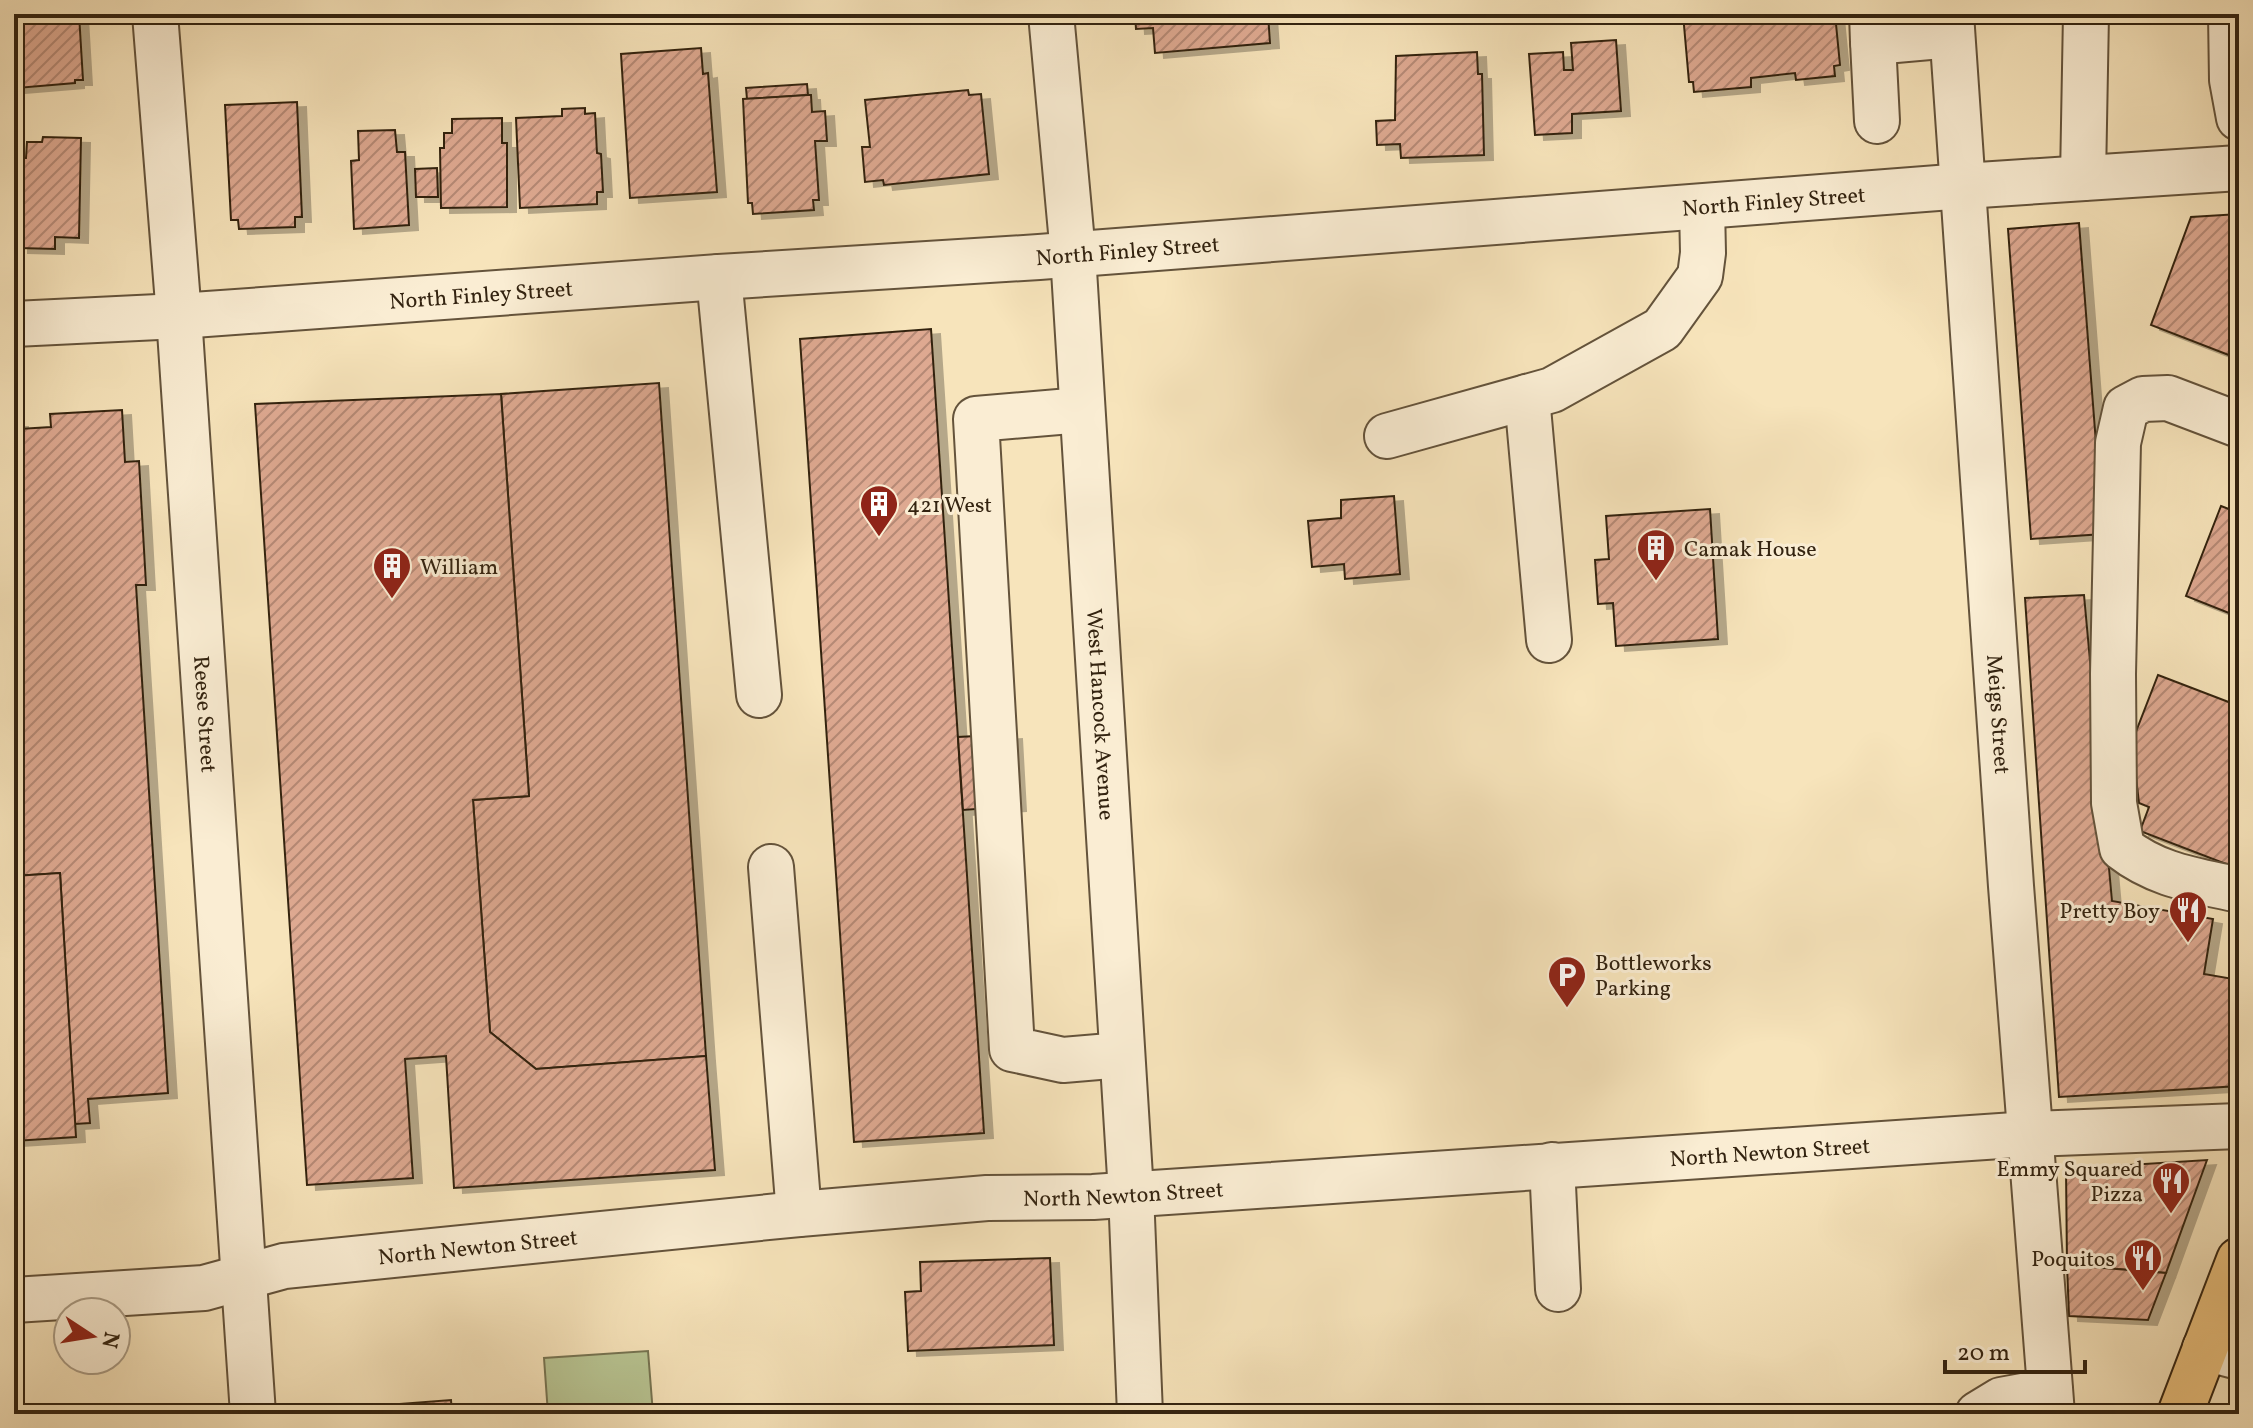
<svg xmlns="http://www.w3.org/2000/svg" width="2253" height="1428" font-family="Vollkorn,serif">
	<style>
		.garden { fill: #b8c593; stroke: #767452; stroke-width: 2 }
		.building { fill: url(#building-hatch); stroke: #332310; stroke-width: 2; filter: url(#shadow) }
		.lines { fill: none; stroke-linecap: round; stroke-linejoin: round }
		.minor-casing { stroke: #64533b; stroke-width: 48 }
		.major-casing { stroke: #332310; stroke-width: 48 }
		.minor { stroke: #faedd3; stroke-width: 44 }
		.major { stroke: #ecc27e; stroke-width: 44 }
		.labels { text-anchor: middle; stroke-width: 6; stroke-linejoin: round; paint-order: stroke }
		.street-label { font-size: 22px; fill: #332310; stroke: #faedd3 }
		.poi-label { font-size: 22px; fill: #332310; stroke: #faedd3; text-anchor: start }
	</style>
	<defs>
		<pattern id="building-hatch" width="6" height="6" patternUnits="userSpaceOnUse" patternTransform="scale(2)"><rect width="6" height="6" fill="#dea991"/><path d="M-1 1l2-2M0 6l6-6M5 7l2-2" fill="none" stroke="#b58975"/></pattern>
		<filter id="shadow"><feDropShadow dx="9" dy="5" stdDeviation="0" flood-color="#0004"/></filter>
	</defs>
	<rect width="100%" height="100%" fill="#f7e4bb"/>
	<filter id="stains"><feTurbulence type="fractalNoise" baseFrequency=".0025" numOctaves="4"/><feColorMatrix values="0 0 0 0 .2 0 0 0 0 .09 0 0 0 0 .02 0 0 0 .5 -.17"/></filter>
	<radialGradient id="worn" r=".72"><stop offset=".6" stop-color="#630" stop-opacity="0"/><stop offset="1" stop-color="#630" stop-opacity=".3"/></radialGradient>
	<polygon class="garden" points="648,1351 653,1414 548,1414 544,1358"/>
	<g class="building">
		<polygon points="79,14 83,80 75,80 75,83 17,88 14,15"/>
		<polygon points="1135,14 1268,14 1270,43 1155,53 1153,28 1136,29"/>
		<polygon points="1683,14 1835,14 1840,65 1834,66 1835,76 1796,80 1795,73 1751,78 1751,87 1694,92 1693,82 1689,82"/>
		<polygon points="1616,40 1621,111 1572,114 1572,133 1535,135 1529,54 1563,52 1564,70 1573,70 1571,43"/>
		<polygon points="701,48 703,74 708,73 717,192 630,198 621,54"/>
		<polygon points="1477,52 1478,74 1482,74 1484,155 1401,158 1400,144 1377,145 1376,121 1395,120 1396,56"/>
		<polygon points="807,84 808,95 747,99 746,88"/>
		<polygon points="968,90 969,95 981,94 989,174 884,185 883,180 865,182 862,147 870,147 865,100"/>
		<polygon points="808,95 811,95 812,112 825,111 827,141 815,141 819,200 813,200 814,210 753,214 752,203 748,203 743,99"/>
		<polygon points="297,102 302,217 295,217 295,227 239,229 238,220 231,220 225,105"/>
		<polygon points="585,108 585,114 595,113 597,153 601,154 603,192 597,192 597,204 520,208 516,118 562,116 562,109"/>
		<polygon points="502,118 502,143 507,143 507,207 441,208 440,148 444,148 444,133 452,133 452,119"/>
		<polygon points="395,130 397,152 405,152 409,225 354,229 351,161 359,160 358,131"/>
		<polygon points="43,137 81,138 79,238 55,237 55,249 19,248 19,236 14,236 14,158 26,158 27,142 42,142"/>
		<polygon points="437,168 438,197 416,197 415,169"/>
		<polygon points="2239,214 2239,359 2151,325 2191,217"/>
		<polygon points="2079,223 2103,534 2031,539 2008,229"/>
		<polygon points="931,329 984,1133 854,1142 800,339"/>
		<polygon points="659,383 706,1056 536,1069 490,1032 473,800 529,796 501,394"/>
		<polygon points="501,394 529,796 473,800 490,1032 536,1069 706,1056 715,1170 454,1188 446,1056 405,1059 413,1178 307,1185 255,404"/>
		<polygon points="122,410 125,462 139,461 146,585 136,585 168,1093 88,1099 90,1123 75,1124 60,873 14,876 14,791 24,790 14,640 14,422 19,422 19,429 51,427 50,414"/>
		<polygon points="1394,496 1400,574 1345,579 1344,564 1312,567 1308,521 1341,518 1341,500"/>
		<polygon points="2221,506 2239,513 2239,617 2186,596"/>
		<polygon points="1710,509 1718,639 1616,646 1613,603 1598,604 1595,560 1609,559 1606,516"/>
		<polygon points="2084,595 2112,901 2213,919 2204,974 2239,980 2239,1086 2059,1097 2025,598"/>
		<polygon points="2158,675 2239,706 2239,869 2140,831 2149,807 2139,803 2132,742"/>
		<polygon points="1013,734 1017,806 963,810 958,737"/>
		<polygon points="60,873 76,1137 14,1141 14,876"/>
		<polygon points="2207,1160 2166,1273 2067,1265 2066,1169"/>
		<polygon points="1050,1258 1054,1345 908,1351 905,1292 921,1291 920,1262"/>
		<polygon points="2067,1265 2166,1273 2148,1320 2069,1316"/>
		<polygon points="451,1400 452,1414 322,1414 322,1410"/>
	</g>
	<g class="lines">
		<g class="minor-casing">
			<g id="minor">
				<path id="s1" d="M155 14 179 316 253 1414"/>
				<path id="s2" d="M1051 14 1073 254 1131 1193 1140 1414"/>
				<polyline points="1872,14 1873,42 1952,35"/>
				<path id="s3" d="M1951 14 2011 886 2052 1414"/>
				<polyline points="2231,14 2232,80 2239,118"/>
				<polyline points="1873,42 1877,121"/>
				<polyline points="2083,178 2086,14"/>
				<polyline points="719,277 759,695"/>
				<path id="s4" d="M14 324 179 316 719 277 1039 257 1964 186 2239 168"/>
				<polyline points="1527,397 1549,640"/>
				<polyline points="1082,410 976,419 1012,1049 1063,1060 1122,1055"/>
				<path d="M2239 425 2168 398 2143 399 2126 408 2118 443 2113 674 2114 803 2122 848C2158 876 2195 880 2239 890"/>
				<polyline points="1387,436 1552,390 1662,329 1700,276 1703,253 1702,207"/>
				<polyline points="771,867 799,1214"/>
				<polyline points="1552,1165 1558,1289"/>
				<path id="s5" d="M14 1300 204 1288 284 1266 799 1214 987 1198 1093 1197 2030 1134 2239 1126"/>
				<polyline points="2205,1348 2239,1357"/>
				<polyline points="1978,1414 2001,1400 2050,1391"/>
			</g>
		</g>
		<g class="major-casing">
			<polyline id="major" points="2180,1414 2239,1260"/>
		</g>
		<use href="#minor" class="minor"/>
		<use href="#major" class="major"/>
	</g>
	<defs>
		<g id="building-pin" transform="scale(2)"><path d="M0 17L-7.5 6A9.5 9.5 0 1 1 7.5 6Z" fill="#8f2418" stroke="#faedd3"/><path d="M-4-6H4V6H1V3H-1V6H-4ZM-2.5-4.3h1.7v1.8h-1.7ZM.8-4.3h1.7v1.8H.8ZM-2.5-1h1.7V.8h-1.7ZM.8-1h1.7V.8H.8Z" fill="#fff"/></g>
		<g id="restaurant-pin" transform="scale(2)"><path d="M0 17L-7.5 6A9.5 9.5 0 1 1 7.5 6Z" fill="#8f2418" stroke="#faedd3"/><path d="M-5-6h1v4h1v-4h1v4h1v-4h1v5L-1.5 .5V6h-2V.5L-5-1ZM5-6V6H3V1.5H1.5Q1.5-4 5-6Z" fill="#fff"/></g>
		<g id="parking-pin" transform="scale(2)"><path d="M0 17L-7.5 6A9.5 9.5 0 1 1 7.5 6Z" fill="#8f2418" stroke="#faedd3"/><path d="M-3.5-5.5H1a3.5 3.5 0 0 1 0 7H-1V5.5H-3.5ZM-1-3.4V-.6H.8a1.4 1.4 0 0 0 0-2.8Z" fill="#fff"/></g>
	</defs>
	<g fill-rule="evenodd">
		<use href="#building-pin" x="879" y="504"/>
		<use href="#building-pin" x="1656" y="548"/>
		<use href="#building-pin" x="392" y="566"/>
		<use href="#restaurant-pin" x="2188" y="910"/>
		<use href="#parking-pin" x="1567" y="975"/>
		<use href="#restaurant-pin" x="2171" y="1181"/>
		<use href="#restaurant-pin" x="2143" y="1258"/>
	</g>
	<g class="labels">
		<g class="street-label">
			<text dy="8" stroke="none"><textPath href="#s4" startOffset="1764">North Finley Street</textPath></text>
			<text dy="8" stroke="none"><textPath href="#s4" startOffset="1116">North Finley Street</textPath></text>
			<text dy="8" stroke="none"><textPath href="#s4" startOffset="468">North Finley Street</textPath></text>
			<text dy="8" stroke="none"><textPath href="#s1" startOffset="702">Reese Street</textPath></text>
			<text dy="8" stroke="none"><textPath href="#s2" startOffset="702">West Hancock Avenue</textPath></text>
			<text dy="8" stroke="none"><textPath href="#s3" startOffset="702">Meigs Street</textPath></text>
			<text dy="8" stroke="none"><textPath href="#s5" startOffset="1764">North Newton Street</textPath></text>
			<text dy="8" stroke="none"><textPath href="#s5" startOffset="1116">North Newton Street</textPath></text>
			<text dy="8" stroke="none"><textPath href="#s5" startOffset="468">North Newton Street</textPath></text>
		</g>
		<g class="poi-label">
			<text x="907" y="512">421 West</text>
			<text x="1684" y="556">Camak House</text>
			<text x="420" y="574">William</text>
			<text x="2160" y="918" text-anchor="end">Pretty Boy</text>
			<text x="1595" y="970">Bottleworks<tspan x="1595" dy="25">Parking</tspan></text>
			<text x="2143" y="1176" text-anchor="end">Emmy Squared<tspan x="2143" dy="25">Pizza</tspan></text>
			<text x="2115" y="1266" text-anchor="end">Poquitos</text>
		</g>
	</g>
	<rect width="2253" height="1428" fill="none" stroke="#f7e4bb" stroke-width="48"/>
	<rect x="16" y="16" width="2221" height="1396" fill="none" stroke="#332310" stroke-width="4"/>
	<rect x="24" y="24" width="2205" height="1380" fill="none" stroke="#332310" stroke-width="2"/>
	<g transform="translate(92 1336) rotate(102)"><circle r="38" fill="#faedd3" stroke="#aa9c85" stroke-width="2"/>
	<path d="M0-6L14 30L0 20L-14 30Z" fill="#8f2418"/>
	<text y="-12" font-size="22" font-weight="bold" text-anchor="middle" fill="#332310">N</text>
	</g>
	<path d="M1945 1360v12h140v-12" fill="none" stroke="#332310" stroke-width="4"/>
	<text x="1957" y="1360" font-size="24" fill="#332310" stroke="#faedd3" stroke-width="6" paint-order="stroke">20 m</text>
	<rect width="100%" height="100%" filter="url(#stains)"/>
	<rect width="100%" height="100%" fill="url(#worn)"/>
</svg>
